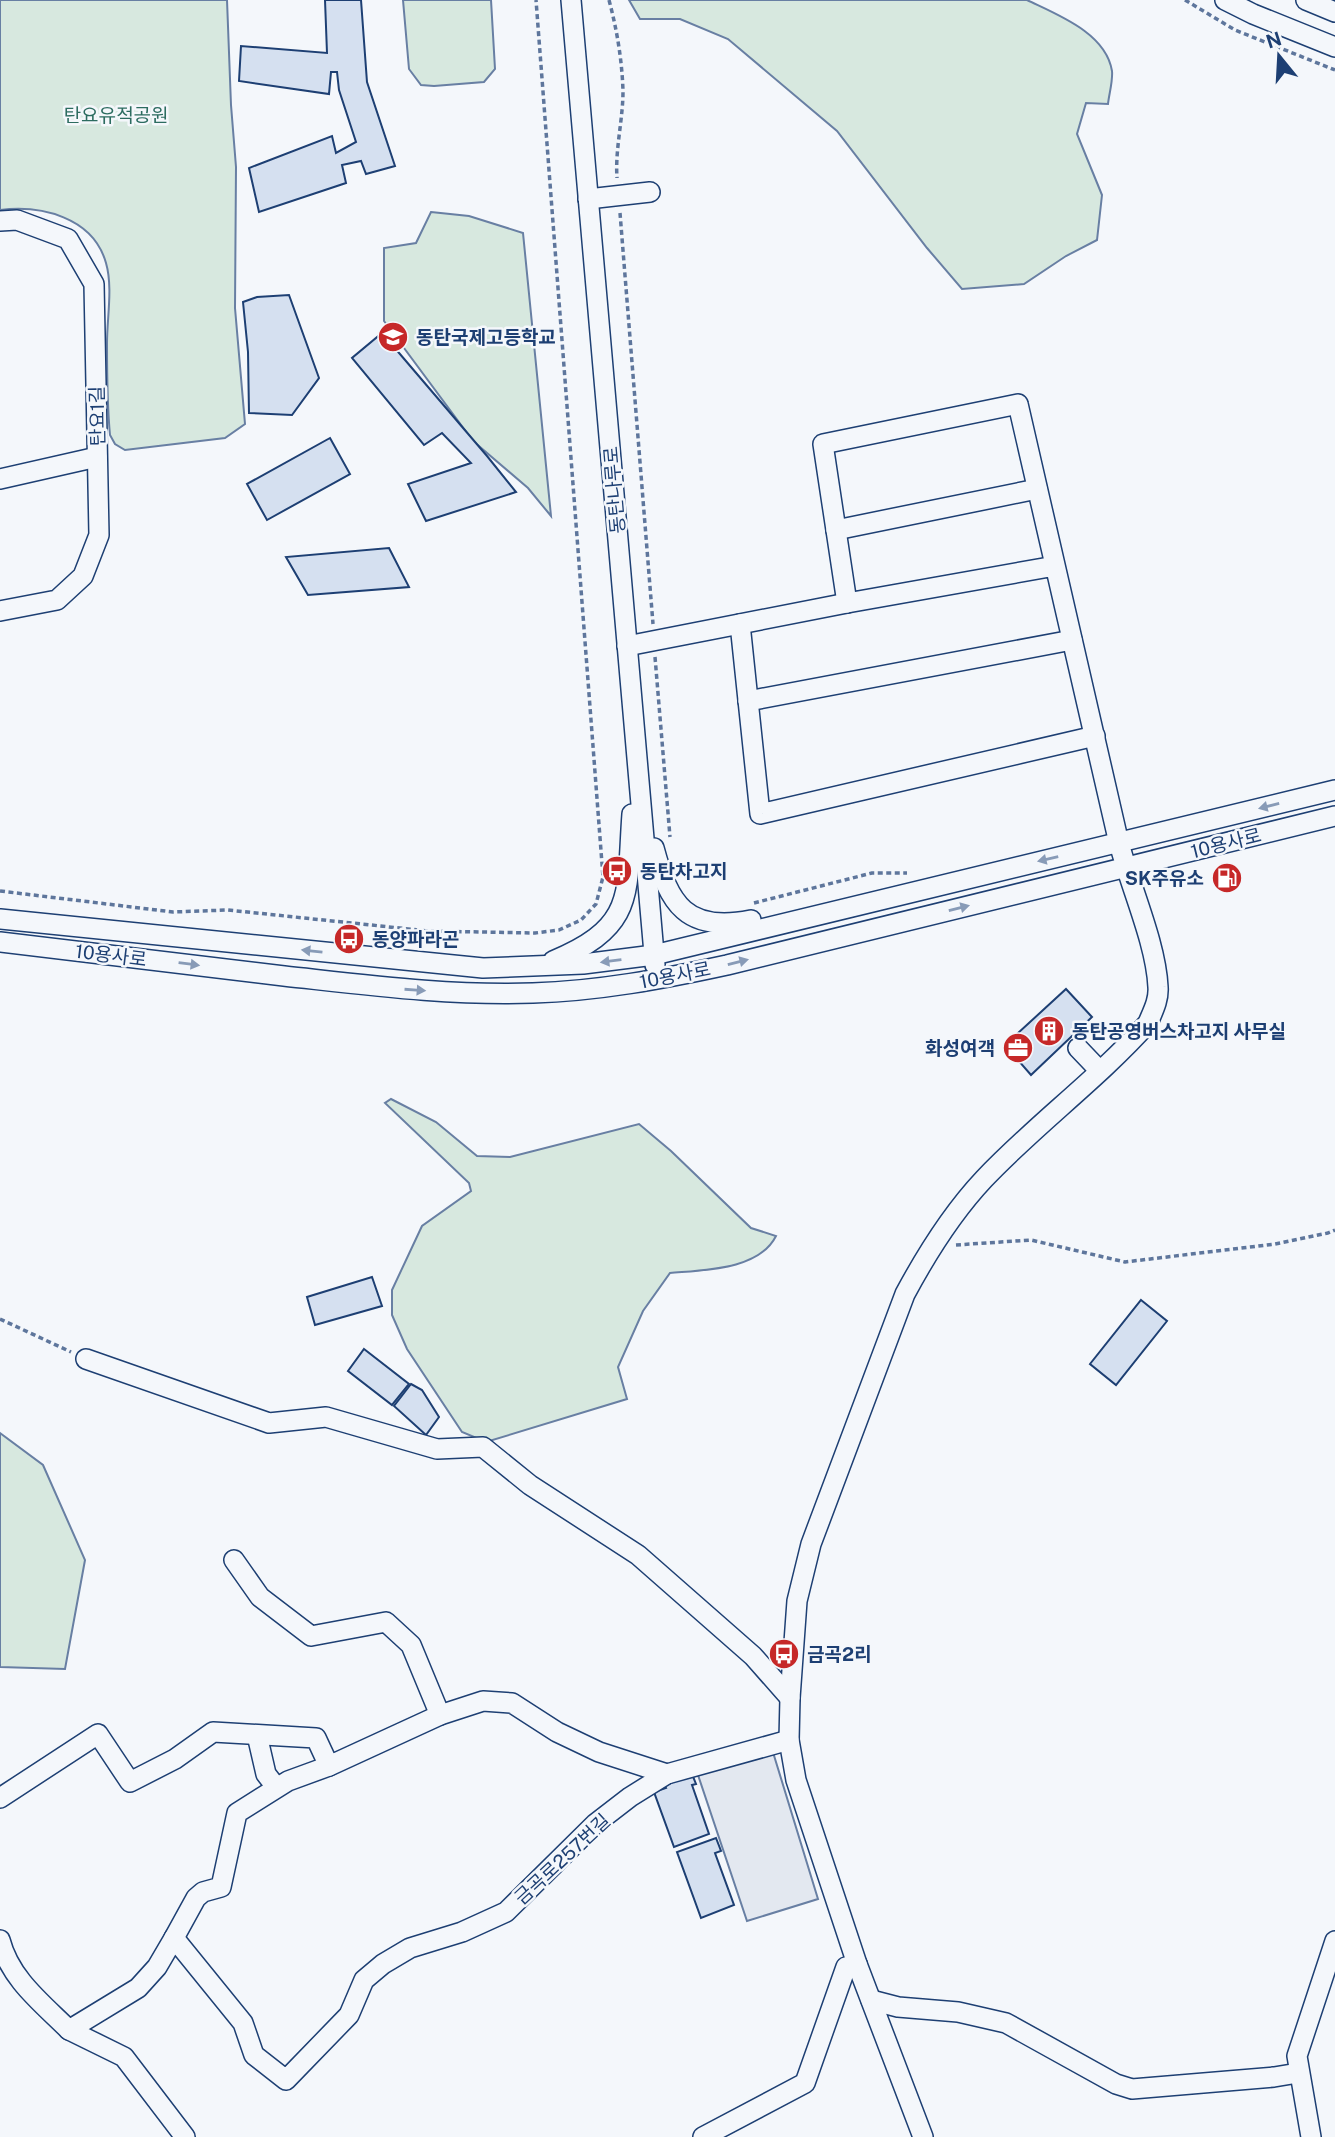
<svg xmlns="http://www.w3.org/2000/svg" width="1335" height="2137" font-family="'Public Sans','Noto Sans KR',sans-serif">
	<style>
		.green { fill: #d7e8df; stroke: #687fa3; stroke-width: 2 }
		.parking { fill: #e3e8f0; stroke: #687fa3; stroke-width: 2 }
		.building { fill: #d5e0f0; stroke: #1d3f73; stroke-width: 2 }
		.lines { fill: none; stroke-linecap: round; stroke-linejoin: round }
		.minor-casing { stroke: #1d3f73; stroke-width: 22 }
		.path { stroke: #5e769c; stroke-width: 3.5; stroke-dasharray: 5 3.5; stroke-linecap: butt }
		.minor { stroke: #f4f7fb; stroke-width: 19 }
		.oneway { fill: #889bb7 }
		.labels { text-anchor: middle; stroke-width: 5; stroke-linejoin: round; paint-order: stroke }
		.park-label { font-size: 19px; fill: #2c6c60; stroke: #f4f7fb }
		.poi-label { font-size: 19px; font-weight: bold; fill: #1d3f73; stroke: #f4f7fb; text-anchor: start }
		.street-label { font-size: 19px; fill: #1d3f73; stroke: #f4f7fb }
	</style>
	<rect width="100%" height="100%" fill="#f4f7fb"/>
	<g class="green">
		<path d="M0 0H227L231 105 236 167 235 308 245 424 225 438 125 450 115 444 110 435C107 404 107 374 107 343 107 318 113 287 106 263 93 217 41 205 0 210Z"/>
		<polygon points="403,0 491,0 495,69 484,82 434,86 421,85 409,69"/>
		<path d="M629 0H1027C1058 15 1106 33 1112 71 1113 81 1109 94 1108 104L1086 103 1077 134 1102 195 1097 240 1066 256 1024 284 962 289 927 248 837 131 728 39 680 19H640Z"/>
		<polygon points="431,212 469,216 523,233 551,516 528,488 473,441 384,321 384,248 416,243"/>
		<path d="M391 1099 436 1122 477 1156 510 1157 639 1124 671 1151 751 1228 776 1236C759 1270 704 1270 670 1273L643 1311 618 1367 627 1399 486 1442 462 1432 407 1349 392 1315V1290L422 1226 471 1191 469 1183 385 1103Z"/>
		<polygon points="0,1433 43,1465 85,1560 65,1669 0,1667"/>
	</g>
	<polygon class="parking" points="772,1749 818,1899 747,1921 698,1775"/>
	<g class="building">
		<polygon points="325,0 361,0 367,82 395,166 366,174 361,161 342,165 346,183 259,212 249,168 332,136 336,153 356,142 339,90 337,72 331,72 329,94 239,81 241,46 327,53"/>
		<polygon points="289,295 319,378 292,415 249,413 248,352 243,302 257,297"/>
		<polygon points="382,333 487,456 516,492 426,521 408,484 471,463 442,433 424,445 352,358"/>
		<polygon points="330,438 350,474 267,520 247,484"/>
		<polygon points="389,548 409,587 308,595 286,557"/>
		<polygon points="1066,989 1092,1017 1031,1075 1005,1045"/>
		<polygon points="372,1277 382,1306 315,1325 307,1297"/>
		<polygon points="1141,1300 1167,1321 1116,1385 1090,1364"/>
		<polygon points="364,1349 409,1384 392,1405 348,1371"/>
		<polygon points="411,1384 422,1390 439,1417 426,1435 394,1406"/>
		<polygon points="692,1774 696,1784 692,1785 709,1834 674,1847 654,1792 666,1788 664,1784"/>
		<polygon points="716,1838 721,1851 715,1853 734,1905 701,1918 677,1852"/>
	</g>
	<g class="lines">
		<g class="minor-casing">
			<g id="minor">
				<polyline points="571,0 655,965"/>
				<polyline points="1225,0 1253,14 1335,47"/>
				<polyline points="1306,0 1335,12"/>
				<polyline points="588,199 650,192"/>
				<polyline points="0,221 17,220 68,239 94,284 99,535 83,576 57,600 0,611"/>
				<polyline points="0,479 97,457"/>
				<polyline points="836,530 1037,489"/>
				<polyline points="740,624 760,814 1095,736"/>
				<polyline points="627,646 847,603"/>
				<polyline points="748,701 1072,640"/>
				<path d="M654 848C669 904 686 933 751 920"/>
				<polyline points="0,919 483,968 583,964 654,955 1335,790"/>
				<path d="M0 942C95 953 190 964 284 976 367 985 450 996 533 993 598 991 663 979 727 965L1335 816"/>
				<path d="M553 961C637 926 626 894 632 814"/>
				<polyline points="1078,1048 1099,1070"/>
				<polyline points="86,1359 269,1423 326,1417 437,1449 483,1447 530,1485 638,1555 753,1656 790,1698"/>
				<polyline points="234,1560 260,1597 311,1636 386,1622 411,1645 440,1715"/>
				<polyline points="257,1735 266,1774 276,1787"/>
				<polyline points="0,1798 98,1734 130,1782 175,1759 213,1732 316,1738 329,1766 440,1715 483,1701 512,1703 557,1732 599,1752 667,1774"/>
				<polyline points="174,1938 196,1898 203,1892 221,1887 237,1813 288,1781 329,1766"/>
				<path d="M0 1940C10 1979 42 2003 69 2030L138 1988 157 1967 174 1938 243 2023 254 2055 286 2080 349 2015 364 1980 383 1964 410 1948 462 1932 506 1912 595 1824 630 1797 667 1774 789 1740"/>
				<polyline points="871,2000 898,2007 958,2012 1006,2023 1116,2084 1132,2089 1274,2077 1298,2073"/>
				<polyline points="69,2030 124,2057 185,2137"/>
				<polyline points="703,2137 805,2083 846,1967 857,1964"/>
				<path d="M923 2137 857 1964 796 1780 789 1740 790 1698 797 1601 811 1544 905 1294C927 1253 952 1213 984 1179 1036 1124 1098 1079 1148 1023 1153 1011 1159 1000 1158 987 1156 942 1129 884 1118 839 1084 694 1051 549 1018 404L823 444 847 603 1055 566"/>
				<polyline points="1311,2137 1297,2056 1335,1941"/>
			</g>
		</g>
		<g class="path">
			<path d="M609 0C617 30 622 60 623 91 623 120 615 149 617 178"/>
			<polyline points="1185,0 1235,30 1335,70"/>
			<polyline points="620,213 653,624"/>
			<polyline points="655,657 670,837"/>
			<polyline points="0,891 173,912 228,910 428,931 535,933 559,930 581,920 596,904 603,877 536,0"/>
			<polyline points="754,903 872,873 907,873"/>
			<polyline points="956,1245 1031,1240 1125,1262 1275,1244 1328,1233 1335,1230"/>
			<polyline points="0,1319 71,1352"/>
		</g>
		<use href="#minor" class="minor"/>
	</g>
	<defs><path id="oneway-solid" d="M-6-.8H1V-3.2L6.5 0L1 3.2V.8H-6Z" transform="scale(1.75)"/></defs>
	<g class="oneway">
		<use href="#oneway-solid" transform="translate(1269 806) rotate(166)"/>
		<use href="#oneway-solid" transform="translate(1048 859) rotate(167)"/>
		<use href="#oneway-solid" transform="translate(959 908) rotate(-14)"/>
		<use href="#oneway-solid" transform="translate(312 951) rotate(-174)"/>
		<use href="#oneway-solid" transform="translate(611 961) rotate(173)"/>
		<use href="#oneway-solid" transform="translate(738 962) rotate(-14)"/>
		<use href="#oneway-solid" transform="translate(189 964) rotate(7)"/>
		<use href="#oneway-solid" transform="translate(415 990) rotate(4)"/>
	</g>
	<defs>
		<g id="school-disc" transform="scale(1.575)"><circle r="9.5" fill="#c62828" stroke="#f4f7fb"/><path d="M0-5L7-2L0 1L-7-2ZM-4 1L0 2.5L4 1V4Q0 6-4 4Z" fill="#fff"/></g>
		<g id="bus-disc" transform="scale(1.575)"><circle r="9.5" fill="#c62828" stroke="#f4f7fb"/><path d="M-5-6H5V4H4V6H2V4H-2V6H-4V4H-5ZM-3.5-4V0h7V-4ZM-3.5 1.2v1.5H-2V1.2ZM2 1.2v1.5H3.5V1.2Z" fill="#fff"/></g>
		<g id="fuel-disc" transform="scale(1.575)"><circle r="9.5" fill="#c62828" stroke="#f4f7fb"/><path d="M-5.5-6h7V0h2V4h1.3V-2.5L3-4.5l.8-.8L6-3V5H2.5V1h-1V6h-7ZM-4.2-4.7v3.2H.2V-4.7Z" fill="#fff"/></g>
		<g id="building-disc" transform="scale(1.575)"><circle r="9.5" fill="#c62828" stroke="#f4f7fb"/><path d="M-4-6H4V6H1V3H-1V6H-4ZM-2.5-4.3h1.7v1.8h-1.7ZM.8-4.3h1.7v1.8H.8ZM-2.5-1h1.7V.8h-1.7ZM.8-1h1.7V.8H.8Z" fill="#fff"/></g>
		<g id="office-disc" transform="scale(1.575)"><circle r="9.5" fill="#c62828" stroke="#f4f7fb"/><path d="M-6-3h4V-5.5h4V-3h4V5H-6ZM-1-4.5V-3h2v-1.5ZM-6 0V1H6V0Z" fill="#fff"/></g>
	</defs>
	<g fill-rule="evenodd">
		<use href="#school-disc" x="393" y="337"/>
		<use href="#bus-disc" x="617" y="871"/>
		<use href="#fuel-disc" x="1227" y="878"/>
		<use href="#bus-disc" x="349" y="939"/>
		<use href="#building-disc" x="1049" y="1031"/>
		<use href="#office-disc" x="1018" y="1048"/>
		<use href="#bus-disc" x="784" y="1654"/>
	</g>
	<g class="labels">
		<g class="park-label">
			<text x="116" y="122">탄요유적공원</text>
		</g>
		<g class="poi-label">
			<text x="416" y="344">동탄국제고등학교</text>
			<text x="640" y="878">동탄차고지</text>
			<text x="1204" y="885" text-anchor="end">SK주유소</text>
			<text x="372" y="946">동양파라곤</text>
			<text x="1072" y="1038">동탄공영버스차고지 사무실</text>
			<text x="995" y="1055" text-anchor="end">화성여객</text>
			<text x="807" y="1661">금곡2리</text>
		</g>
		<g class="street-label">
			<text transform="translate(97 416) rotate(-91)" y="7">탄요1길</text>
			<text transform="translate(614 490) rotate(-95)" y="7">동탄나루로</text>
			<text transform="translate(1226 843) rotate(-14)" y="7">10용사로</text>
			<text transform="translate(111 955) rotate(7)" y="7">10용사로</text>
			<text transform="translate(675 975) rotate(-11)" y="7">10용사로</text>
			<text transform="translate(562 1859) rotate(-43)" y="7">금곡로257번길</text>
		</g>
	</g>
	<g transform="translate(1279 56) rotate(342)" stroke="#f4f7fb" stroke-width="5" paint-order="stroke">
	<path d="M0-5L12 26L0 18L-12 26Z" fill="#1d3f73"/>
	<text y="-10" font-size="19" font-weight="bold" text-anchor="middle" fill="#1d3f73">N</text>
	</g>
</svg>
